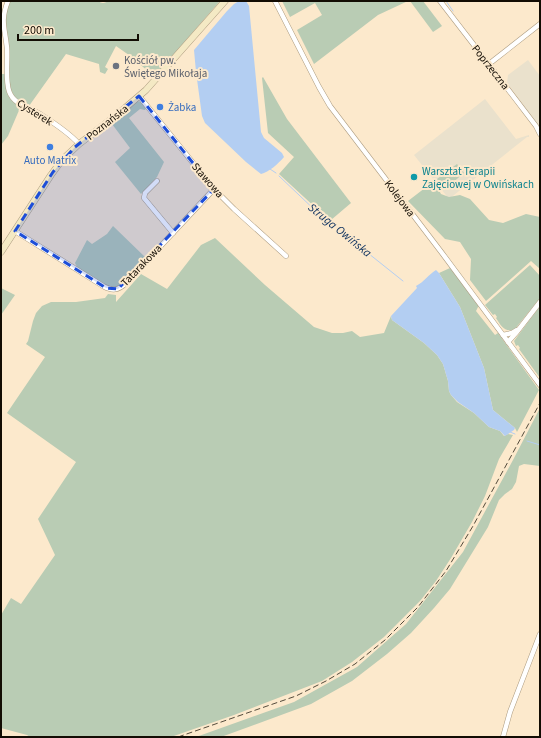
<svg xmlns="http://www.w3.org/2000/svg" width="541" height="738" font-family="'Source Sans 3',sans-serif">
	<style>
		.education { fill: #eae1cc }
		.green { fill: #b9ccb4 }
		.water { fill: #b3cef2 }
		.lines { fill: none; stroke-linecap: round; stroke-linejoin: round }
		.stream { stroke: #b3cef2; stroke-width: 1 }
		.street-casing { stroke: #ad9c80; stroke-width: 5.5 }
		.secondary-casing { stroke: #ad9c80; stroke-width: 7 }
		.street { stroke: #fff; stroke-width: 4.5 }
		.secondary { stroke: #f4e9c4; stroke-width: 6 }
		.rail { stroke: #544b3c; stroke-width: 1; stroke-dasharray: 6 3; stroke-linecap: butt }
		.marked { fill: #1d4ed8; fill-opacity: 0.2; stroke: #1d4ed8; stroke-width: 3; stroke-dasharray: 8 5; stroke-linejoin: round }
		.worship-dot { fill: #6b7280; stroke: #fce9cc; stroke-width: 1.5 }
		.shop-dot { fill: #3f7fe0; stroke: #fce9cc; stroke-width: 1.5 }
		.culture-dot { fill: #0f9aa8; stroke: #fce9cc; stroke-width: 1.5 }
		.labels { text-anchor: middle; stroke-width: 4; stroke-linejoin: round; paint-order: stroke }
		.worship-label { font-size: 11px; fill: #5b616d; stroke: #fce9cc; text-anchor: start }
		.street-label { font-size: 11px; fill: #120c03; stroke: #fce9cc }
		.shop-label { font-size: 11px; fill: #366cbe; stroke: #fce9cc; text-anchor: start }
		.culture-label { font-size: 11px; fill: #0d838f; stroke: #fce9cc; text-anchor: start }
		.water-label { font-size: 12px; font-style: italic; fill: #113461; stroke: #fce9cc }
	</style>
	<rect width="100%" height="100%" fill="#fce9cc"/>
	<g class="education">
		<polygon points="528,60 540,76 540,127 507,83 508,75"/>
		<polygon points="485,99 516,139 529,135 529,137 527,137 449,199 414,155"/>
	</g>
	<g class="green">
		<path d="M10 1H98C102 4 105 3 109 1H220L155 76H154L137 62 138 61 136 60 116 46 105 67 108 69 105 74 100 72 99 64 66 54 29 106H26L15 98 10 88 6 32V9Z"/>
		<polygon points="282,1 408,1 378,15 314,64 297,30 322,15 315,3 290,17"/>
		<polygon points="410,1 423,1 442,26 433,32"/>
		<polygon points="1,74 7,74 6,81 20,108 8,136 1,145"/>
		<polygon points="263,77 287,119 351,203 331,220 317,209 279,174 294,157 268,133 262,78"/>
		<polygon points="137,101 142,102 146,108 145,110 140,109 129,118 164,162 157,177 141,194 115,162 130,148 112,124 113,121"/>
		<polygon points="457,164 464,173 445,189 437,179"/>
		<polygon points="434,181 441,194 449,197 460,195 470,199 489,220 503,223 526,214 540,217 540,269 531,261 486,301 470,280 471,259 460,242 445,239 408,201"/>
		<path d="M113 226 146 258C140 266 124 287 115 288 107 289 84 272 77 267L75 263 87 240 92 244 107 234Z"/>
		<polygon points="215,238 265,285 314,327 332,333 343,333 352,331 360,337 384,333 391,316 392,320 424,343 437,355 443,364 448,381 449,391 451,395 457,402 474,413 489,427 500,431 504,436 508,434 513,435 499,459 485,496 472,522 451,558 436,581 420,601 384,637 352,662 322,681 234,715 171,737 30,737 27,735 1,728 1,615 11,598 21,604 55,555 38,519 76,462 7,413 45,357 26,344 28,341 33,321 36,313 42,306 51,302 76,302 105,298 108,294 116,295 116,302 141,274 167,289 201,245"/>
		<path d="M530 265 540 276V298L515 329C505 333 501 326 496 318L497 317 495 314 493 315 485 305Z"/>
		<polygon points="450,268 479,305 476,311 495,335 498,333 539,390 517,432 515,428 493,410 484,368 460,307 439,273"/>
		<polygon points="1,288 15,295 1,315"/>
		<polygon points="540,306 540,378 519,349 520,348 518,345 516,346 514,341"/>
		<polygon points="540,408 540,466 524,464 519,466 516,482 512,489 505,494 499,500 488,527 450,589 434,608 411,633 387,654 352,681 311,704 221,737 196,737 294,702 357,667 406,624 463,552 513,460"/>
	</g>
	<g class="water">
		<path d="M239 1H246L249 6 261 132 264 138 282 153 284 157C278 164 269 172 261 174L246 162 205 123 202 116 196 72 194 50 227 11 234 4Z"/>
		<path d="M436 270 439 273 460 307 484 368 493 410 515 428 514 430 505 436 500 431 489 427 474 413 458 402 451 395 449 391 448 381 443 364 437 355 424 343 392 320 391 316 417 288 416 286C424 282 429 274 436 270Z"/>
	</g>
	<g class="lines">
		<g class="stream">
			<polyline points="218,1 219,1"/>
			<polyline points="446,1 453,11"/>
			<polyline points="270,169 276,173"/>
			<polyline points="279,176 319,214 403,281"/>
			<polyline points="510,432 515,434"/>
			<polyline points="527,441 540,445"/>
		</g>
		<g class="street-casing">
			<g id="street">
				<path d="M8 1C0 21 5 28 7 48 8 62 5 78 9 91 13 104 29 108 40 114 51 121 71 135 79 144"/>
				<polyline points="275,1 319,87 330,106 442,253 540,385"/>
				<polyline points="440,1 494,71 536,126 540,134"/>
				<polyline points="489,64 540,24"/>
				<polyline points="139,96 214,189 234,209 286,256"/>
				<polyline points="157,181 145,193 144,198 173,233"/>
				<path d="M15 231 103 286C112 291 118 291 126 283L214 189"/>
				<polyline points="503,335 512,333 517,330"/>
				<polyline points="508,342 516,333 540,302"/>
				<polyline points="503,737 510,712 540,634"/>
			</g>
		</g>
		<g class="secondary-casing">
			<polyline id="secondary" points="1,252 51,175 62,160 79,144 118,114 146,90 225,1"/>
		</g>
		<use href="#street" class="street"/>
		<use href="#secondary" class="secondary"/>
		<polyline class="rail" points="178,737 296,696 326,681 355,664 385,640 418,607 446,571 473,526 540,403"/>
	</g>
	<path class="marked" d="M139 96 214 189 118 289 106 288 15 231 53 172 75 147Z"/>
	<circle class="worship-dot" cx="116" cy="66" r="4"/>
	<g class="shop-dot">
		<circle cx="160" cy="107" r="4"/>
		<circle cx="50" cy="147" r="4"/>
	</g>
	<circle class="culture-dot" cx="414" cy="177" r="4"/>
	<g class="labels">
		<g class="worship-label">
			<text x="124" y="64">Kościół pw.<tspan x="124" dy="13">Świętego Mikołaja</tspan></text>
		</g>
		<g class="street-label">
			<text transform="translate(491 67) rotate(52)" y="4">Poprzeczna</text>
			<text transform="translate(35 112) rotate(32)" y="4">Cysterek</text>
			<text transform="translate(107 122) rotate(-38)" y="4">Poznańska</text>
			<text transform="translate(208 180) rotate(49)" y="4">Stawowa</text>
			<text transform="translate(400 198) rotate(53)" y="4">Kolejowa</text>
			<text transform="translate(141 265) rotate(-46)" y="4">Tatarakowa</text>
		</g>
		<g class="shop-label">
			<text x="168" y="111">Żabka</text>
			<text x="50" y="164" text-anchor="middle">Auto Matrix</text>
		</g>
		<g class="culture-label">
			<text x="422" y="175">Warsztat Terapii<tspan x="422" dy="13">Zajęciowej w Owińskach</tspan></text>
		</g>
		<g class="water-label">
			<text transform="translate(340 230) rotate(39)" y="4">Struga Owińska</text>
		</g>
	</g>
	<rect width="541" height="738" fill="none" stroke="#120c03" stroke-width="4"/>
	<path d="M18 34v6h120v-6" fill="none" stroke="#120c03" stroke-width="2"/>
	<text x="24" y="34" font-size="12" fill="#120c03" stroke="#fce9cc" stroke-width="3" paint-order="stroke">200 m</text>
</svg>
